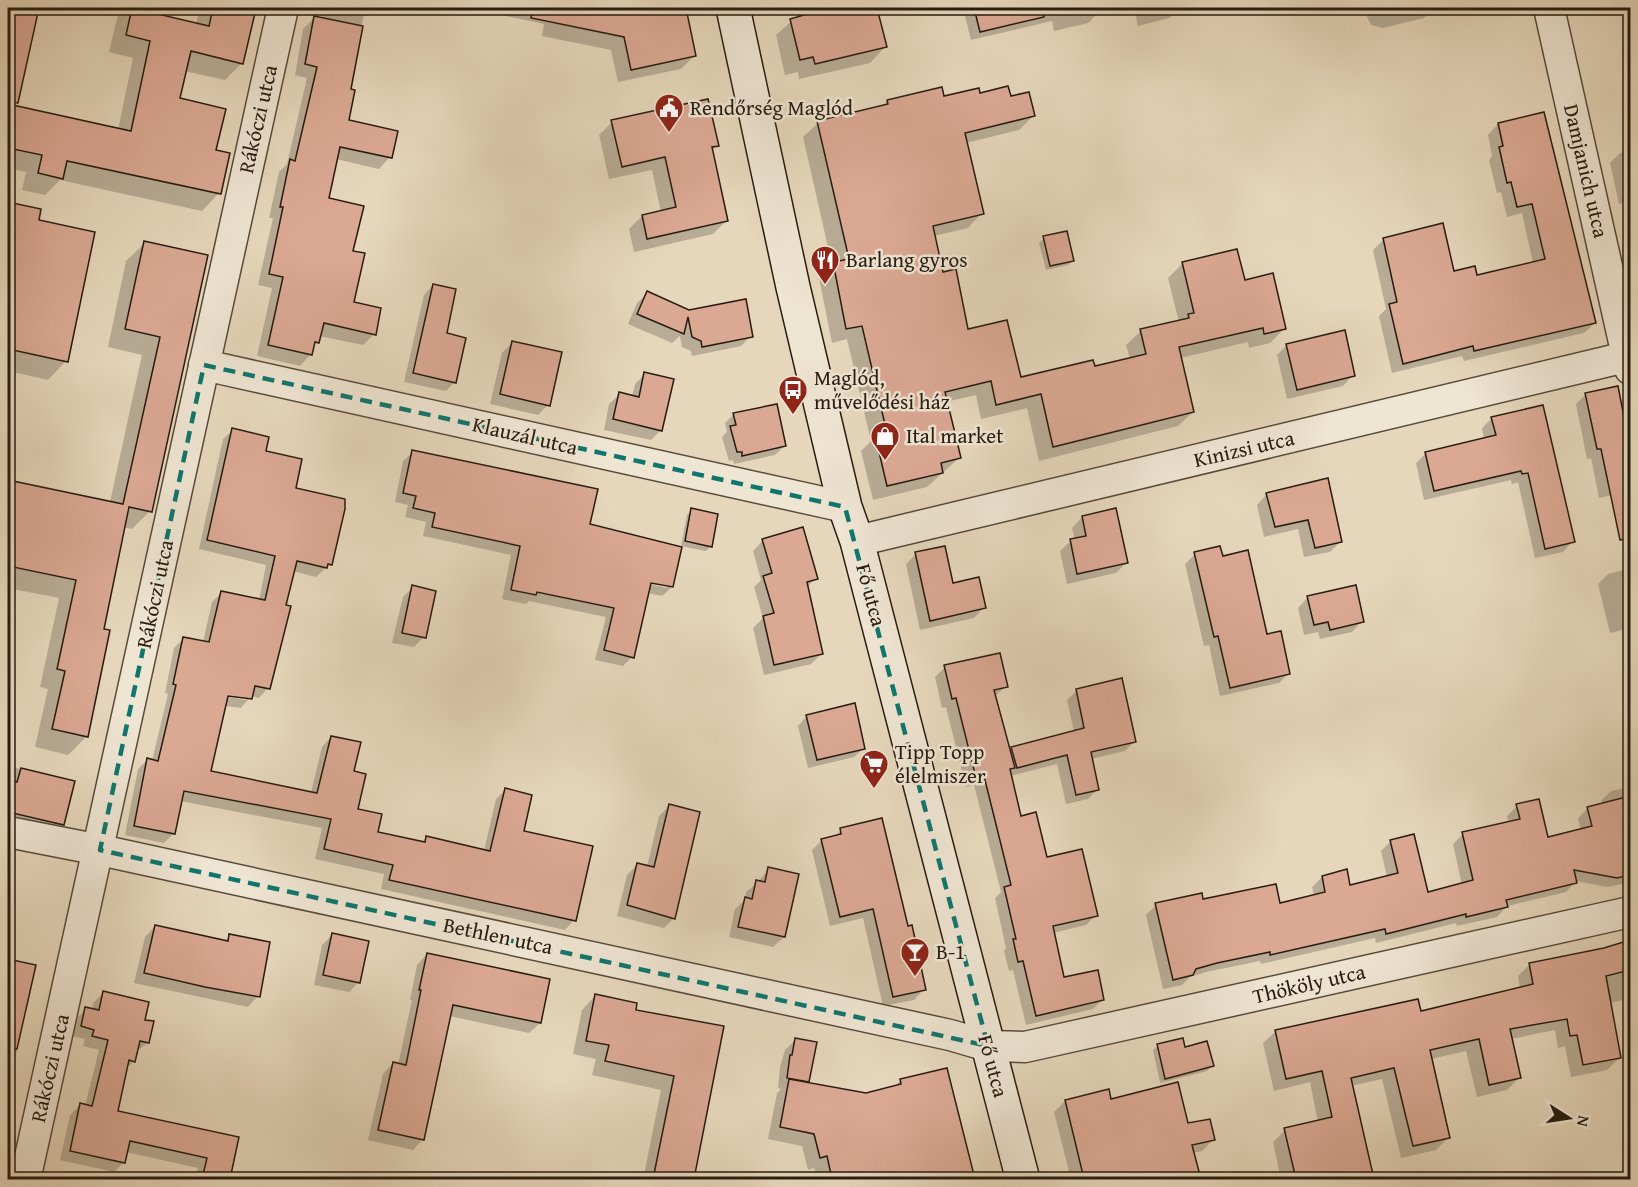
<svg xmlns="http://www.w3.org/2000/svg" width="1638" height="1187" font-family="'Gentium Book Plus',serif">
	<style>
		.shadow { fill: #0003; fill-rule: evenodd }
		.building { fill: #dba894; stroke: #271c10; stroke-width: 1.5 }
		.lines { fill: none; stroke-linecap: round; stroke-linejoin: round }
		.minor-casing { stroke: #574b3b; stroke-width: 33 }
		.secondary-casing { stroke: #271c10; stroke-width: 36 }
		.minor { stroke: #efe5d3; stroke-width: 30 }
		.secondary { stroke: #efe5d3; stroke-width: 33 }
		.marked { fill: none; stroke: #0f766e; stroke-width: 4.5; stroke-dasharray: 12 8; stroke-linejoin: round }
		.labels { text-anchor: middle; stroke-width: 5; stroke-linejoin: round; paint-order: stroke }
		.poi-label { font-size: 21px; fill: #271c10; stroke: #efe5d3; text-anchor: start }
		.street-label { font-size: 21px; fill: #271c10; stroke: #efe5d3 }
	</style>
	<rect width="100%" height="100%" fill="#e6d7bc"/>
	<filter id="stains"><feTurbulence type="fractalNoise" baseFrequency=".00333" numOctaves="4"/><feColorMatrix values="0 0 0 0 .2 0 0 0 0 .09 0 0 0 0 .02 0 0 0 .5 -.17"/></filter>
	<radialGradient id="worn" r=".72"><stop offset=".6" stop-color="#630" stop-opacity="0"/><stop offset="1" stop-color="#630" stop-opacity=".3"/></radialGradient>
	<g class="shadow">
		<polygon points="8,8 37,8 15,107 118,130 133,58 109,52 119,10 122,8 163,8 161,16 196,24 200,8 253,8 242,63 225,80 184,71 178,99 215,151 219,193 202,211 60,180 45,195 22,190 26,172 8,168"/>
		<polygon points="324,8 365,8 349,90 347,121 390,157 379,169 336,159 327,199 351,252 353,303 374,334 363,345 319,336 311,354 300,366 257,356 272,288 258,285 273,218 269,218 279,172 287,164 307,78 295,75 303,29 314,18 322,19"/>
		<polygon points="394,8 432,8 425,14"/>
		<polygon points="478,8 684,8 694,56 681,69 618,82 611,50 542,36 544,24 477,10"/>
		<polygon points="817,8 876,8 885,47 870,63 799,79 798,72 785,75 776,35 803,11"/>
		<polygon points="963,8 1096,8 1097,14 1088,23 1054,31 1052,21 971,40"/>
		<polygon points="1134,8 1180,8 1169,18 1138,26"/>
		<polygon points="1363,8 1435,8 1424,18 1383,28 1371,25"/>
		<polygon points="979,94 1010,98 1033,116 1019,130 966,143 982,213 968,228 934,236 942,274 967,331 1019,378 1094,368 1130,359 1126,345 1141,331 1179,322 1168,278 1183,263 1244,282 1284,329 1270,343 1249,348 1248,342 1180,358 1193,412 1178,426 1039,461 1027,408 981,419 976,395 946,402 959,458 927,487 873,500 861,451 871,441 847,339 832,343 819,278 832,265 803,137 818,123 881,108 887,101"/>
		<polygon points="612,122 717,145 711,151 726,221 713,234 634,252 629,229 642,216 661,212 652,170 609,179 599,135"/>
		<polygon points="1498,124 1595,323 1584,333 1464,361 1462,356 1392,373 1379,316 1386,309 1373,250 1384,239 1453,273 1476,277 1533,263 1522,213 1507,217 1501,192 1497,193 1489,160 1492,156 1488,135"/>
		<polygon points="1630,151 1630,202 1619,204 1610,163 1620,153"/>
		<polygon points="8,203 39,210 37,221 66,361 48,380 8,371"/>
		<polygon points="1044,238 1072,261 1068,265 1046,270 1039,243"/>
		<polygon points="145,243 206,256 150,511 132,529 123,527 102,630 87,736 68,755 35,747 48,689 40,687 59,598 8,588 8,482 110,502 142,355 108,347 126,261"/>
		<polygon points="433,285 455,382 446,391 404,382 424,295"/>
		<polygon points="648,293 751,336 741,346 692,356 691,351 682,347 680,336 672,343 628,324 637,303"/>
		<polygon points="512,343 548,405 538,415 490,404 502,353"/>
		<polygon points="1287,345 1353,375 1343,386 1287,399 1277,355"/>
		<polygon points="645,374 661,430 651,440 604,430 609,404 620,394 632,397 635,384"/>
		<polygon points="1616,387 1630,455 1630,488 1626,492 1599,498 1591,458 1587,459 1576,404 1586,394"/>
		<polygon points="734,414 784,446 775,455 734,464 733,460 729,461 722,437 727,432 725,423"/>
		<polygon points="1492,418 1573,541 1563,552 1535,558 1518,482 1512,484 1511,480 1424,500 1416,463 1426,453 1484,439 1482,428"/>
		<path d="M233 430 264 452 294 489 330 564 316 577 293 571 268 688 259 698 251 696 241 708 225 706 209 772 311 793 322 747 331 737 352 772 356 810 376 833 422 842 427 838 484 851 496 799 506 789 522 832 574 920 565 930 381 889 384 874 315 859 322 828 180 801 174 833 164 843 125 835 138 769 147 760 152 761 168 694 165 693 174 648 184 638 203 642 212 602 221 593 259 601 266 565 199 549 223 439ZM221 693 246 697V700L221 696Z"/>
		<path d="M413 452 589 525 672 587 662 596 648 593 632 657 623 666 595 660 606 617 529 601 526 604 502 599 511 555 423 536 426 522 405 517 408 505 395 502 403 461ZM644 580 667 584V588L644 583Z"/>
		<polygon points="1327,480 1341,541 1330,552 1304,557 1298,529 1264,537 1257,505 1267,494"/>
		<polygon points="692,510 711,546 706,551 681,546 687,515"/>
		<polygon points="1082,517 1126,563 1116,573 1067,584 1060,551 1071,541 1075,540 1072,528"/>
		<polygon points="763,540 816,578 806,588 821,654 811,664 764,675 753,628 763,618 754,587 761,580 753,551"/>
		<polygon points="916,554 952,585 984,607 974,618 920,630 906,564"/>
		<polygon points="1195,554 1222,558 1289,673 1279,683 1220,696 1209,645 1204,646 1185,564"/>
		<polygon points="1630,568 1630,628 1610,633 1598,584 1608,574"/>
		<polygon points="413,587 424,637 414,647 392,643 403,597"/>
		<polygon points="1308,597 1362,621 1352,632 1320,639 1318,632 1304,635 1298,608"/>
		<polygon points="945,667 1006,686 994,697 1009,752 1012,748 1074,732 1067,700 1077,690 1135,741 1125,751 1091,759 1098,789 1088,799 1066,804 1057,764 1010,776 1020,818 1046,859 1096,915 1086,925 1053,933 1063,979 1103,999 1093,1009 1026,1025 1013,970 1009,971 1004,951 1006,948 995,898 1001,892 974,785 966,787 946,707 942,708 935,677"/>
		<polygon points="807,716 864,748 854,757 808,768 798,726"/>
		<polygon points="1630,716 1630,762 1623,724"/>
		<polygon points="8,766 73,782 63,825 53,835 8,824"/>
		<polygon points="1630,787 1630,882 1607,887 1576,881 1566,892 1507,906 1497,917 1457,926 1456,923 1376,943 1375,938 1261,964 1260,961 1206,972 1190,977 1182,985 1163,989 1146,915 1156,905 1202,900 1279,905 1314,896 1312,887 1322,877 1349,886 1387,877 1381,851 1391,841 1427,894 1462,885 1453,844 1463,834 1509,823 1507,816 1517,806 1547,839 1581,831 1578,818 1588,808 1602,805 1601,801 1611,791"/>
		<polygon points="669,806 674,918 664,928 617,916 627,875 637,865 647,867 659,816"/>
		<polygon points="841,830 907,928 924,989 914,1000 883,1006 863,918 830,926 812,850 822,840 834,837"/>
		<polygon points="769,869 784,937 773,947 729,937 735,909 744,901 746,892 758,882"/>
		<polygon points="155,926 224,942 230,936 258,996 248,1007 134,983 145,937"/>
		<polygon points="332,935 359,982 349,992 314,985 322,945"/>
		<polygon points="1630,943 1630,999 1610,1003 1620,1057 1607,1070 1571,1077 1565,1046 1558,1048 1555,1030 1511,1039 1520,1077 1507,1090 1477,1097 1466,1051 1431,1059 1449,1137 1436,1150 1401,1158 1382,1079 1351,1086 1373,1180 1281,1180 1273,1142 1285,1130 1318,1122 1310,1082 1274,1091 1263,1043 1276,1031 1420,1013 1520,988 1518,976 1530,964"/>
		<polygon points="427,954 540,1023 529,1033 449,1016 423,1139 413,1150 368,1140 383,1074 393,1063 398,1065 412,1000 410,1000 417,965"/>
		<polygon points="8,960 34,966 8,1095"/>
		<polygon points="103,993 143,1021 147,1043 136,1052 134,1061 126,1069 116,1112 238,1138 228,1180 195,1180 198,1168 126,1152 124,1162 114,1172 60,1160 70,1115 80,1105 85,1106 99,1050 83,1046 85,1039 72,1036 76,1019 86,1009 92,1010 93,1003"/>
		<polygon points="595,996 634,1011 722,1028 693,1180 643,1180 661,1090 592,1075 596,1059 573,1054 582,1010"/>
		<polygon points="795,1040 808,1082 806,1084 866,1095 894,1087 900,1081 945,1069 974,1180 817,1180 814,1168 808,1170 802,1146 768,1139 777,1093 781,1089 778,1088 780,1067 785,1050"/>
		<polygon points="1158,1046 1184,1049 1212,1066 1207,1071 1160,1083 1153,1050"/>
		<polygon points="1065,1101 1110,1101 1187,1125 1213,1140 1202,1151 1193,1153 1199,1180 1071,1180 1054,1112"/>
	</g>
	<g class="building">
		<polygon points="8,8 39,8 18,103 8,102"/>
		<polygon points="132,8 164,8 162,15 209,26 213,8 232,8 255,13 243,64 191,51 180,98 226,109 216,150 230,153 221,194 67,161 63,179 38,173 42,155 8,148 8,104 131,131 150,41 126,35"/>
		<polygon points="532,8 686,8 696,56 631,70 624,37 531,18"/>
		<polygon points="802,8 877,8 887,47 815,64 813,57 800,60 790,19 804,15"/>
		<polygon points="974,8 1043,8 1044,17 980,32"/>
		<polygon points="314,16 363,26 351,89 355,90 349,120 398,131 392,158 340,147 329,198 364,206 353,251 365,253 354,302 381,308 376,335 324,323 319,343 315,342 312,355 268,345 283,277 269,274 283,207 280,207 290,159 295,161 317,67 305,64"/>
		<polygon points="1008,86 1011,96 1029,92 1035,116 965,133 984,214 933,226 943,272 956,269 968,329 1007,320 1021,377 1093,360 1095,366 1146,354 1140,329 1189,318 1188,314 1194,313 1182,262 1237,249 1245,280 1273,273 1286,329 1264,334 1263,328 1179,347 1194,412 1053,447 1041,394 996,405 991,381 945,392 961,458 941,463 943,473 887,486 875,435 887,433 862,326 846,329 833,262 849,259 817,121 888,104 887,100 942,87 944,96 979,88 980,93"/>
		<polygon points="708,99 719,146 712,147 728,221 647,239 642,215 676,207 665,157 622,167 611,120"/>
		<polygon points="1544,112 1596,323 1474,351 1473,346 1403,364 1389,304 1397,302 1383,238 1443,223 1454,271 1475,266 1477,275 1545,259 1532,204 1517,207 1511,182 1507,183 1499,147 1503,146 1498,123"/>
		<polygon points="8,202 41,209 39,220 95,232 68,362 8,349"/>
		<polygon points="1067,231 1074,261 1050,266 1043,236"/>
		<polygon points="144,241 208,255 152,512 129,507 104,629 110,630 88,737 52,729 65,671 57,669 76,580 8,566 8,480 123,504 160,337 125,329"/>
		<polygon points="433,284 456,289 447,333 466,338 456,383 413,373"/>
		<polygon points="647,291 689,310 746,299 753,337 702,347 701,341 692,337 688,317 684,334 637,314"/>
		<polygon points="1345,330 1355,376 1297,390 1286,344"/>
		<polygon points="512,341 562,352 550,406 500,394"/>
		<polygon points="644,372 674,379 662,431 613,419 619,392 639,397"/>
		<polygon points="1618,386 1630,448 1630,539 1620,540 1601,449 1597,449 1585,393"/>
		<polygon points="777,404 786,446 742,456 742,452 737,452 730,426 736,425 733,413"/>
		<polygon points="1543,405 1575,542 1545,549 1528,473 1522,474 1521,471 1434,491 1425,452 1496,435 1491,417"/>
		<polygon points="232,428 269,437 266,451 302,459 296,488 345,499 345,509 332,565 328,564 327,568 297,561 286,605 291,606 270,689 255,686 252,699 228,696 211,771 317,793 331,736 361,742 354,771 366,774 358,809 382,814 378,832 425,842 426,836 490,851 505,788 532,795 524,831 593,846 576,921 389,880 393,865 324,849 331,819 184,791 175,834 134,826 147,758 158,761 176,685 173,684 183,637 209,642 221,591 265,600 275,556 207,540"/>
		<polygon points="412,450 598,489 590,524 682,547 673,587 651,583 634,658 604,650 614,608 537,592 536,595 511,590 520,546 432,527 435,513 413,508 416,496 403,493"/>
		<polygon points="1328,478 1342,542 1315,548 1308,520 1275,527 1266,493"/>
		<polygon points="691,508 718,514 712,547 685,541"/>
		<polygon points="1116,508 1128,563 1077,574 1070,539 1086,536 1082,516"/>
		<polygon points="803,527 818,579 807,582 823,654 774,665 763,616 774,613 763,576 772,573 762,539"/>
		<polygon points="945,546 953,583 979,577 986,608 930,621 915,552"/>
		<polygon points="1220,546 1223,556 1248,550 1267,634 1281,631 1290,674 1230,688 1218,636 1214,637 1194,552"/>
		<polygon points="412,585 436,591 426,638 402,633"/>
		<polygon points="1356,585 1364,622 1330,630 1328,622 1314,625 1307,596"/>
		<polygon points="1000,653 1008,687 994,690 1015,768 1010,769 1021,816 1036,812 1047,857 1082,849 1098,916 1053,926 1064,977 1098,970 1104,1000 1036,1016 1023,961 1018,962 1013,939 1016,939 1004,887 1011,885 984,776 976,778 956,698 952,699 944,665"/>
		<polygon points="1122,678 1136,742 1091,752 1099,790 1076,795 1067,755 1017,768 1011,747 1084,728 1076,689"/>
		<polygon points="855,703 865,749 817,760 806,715"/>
		<polygon points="21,768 75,781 64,825 8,812 8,779 17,782"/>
		<polygon points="1630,796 1630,875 1617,878 1574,870 1577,883 1506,900 1508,907 1466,917 1466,914 1386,934 1385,929 1270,955 1270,952 1217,963 1196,969 1193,975 1173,980 1155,903 1202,893 1203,899 1276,884 1280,903 1325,892 1322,876 1347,869 1350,885 1398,873 1390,840 1414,834 1428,892 1473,880 1462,832 1520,819 1516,804 1539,799 1548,837 1592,826 1587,807"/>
		<polygon points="669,804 700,812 675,919 627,905 637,863 654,867"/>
		<polygon points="882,818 908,926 912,925 926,990 893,997 873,909 840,917 821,839 841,834 840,828"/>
		<polygon points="768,867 799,874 785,937 738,927 745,897 752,899 756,880 765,882"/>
		<polygon points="155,925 228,941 229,934 270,942 260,997 205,987 144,973"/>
		<polygon points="332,933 369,941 360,983 323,975"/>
		<polygon points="1630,940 1630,970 1606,976 1621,1058 1583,1065 1577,1035 1570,1036 1567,1019 1510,1029 1521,1078 1489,1085 1479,1039 1430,1050 1450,1138 1413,1146 1394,1068 1351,1078 1374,1179 1296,1179 1284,1128 1332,1117 1322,1071 1286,1079 1275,1030 1418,999 1421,1011 1533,984 1529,963 1604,948"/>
		<polygon points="427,953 550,979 541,1023 453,1005 424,1140 378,1130 393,1062 406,1065 421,990 419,990"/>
		<polygon points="8,959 36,965 17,1049 8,1048"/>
		<polygon points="103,991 149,1002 145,1020 154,1021 149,1043 140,1041 135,1062 129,1060 118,1111 239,1137 230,1179 202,1179 207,1158 130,1141 125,1163 70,1151 80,1103 92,1106 108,1040 92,1036 94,1030 81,1026 85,1007 99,1010"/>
		<polygon points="595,994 637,1003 636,1010 724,1026 694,1179 680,1179 654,1174 674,1076 605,1061 609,1045 586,1041"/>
		<polygon points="795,1038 817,1042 809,1082 787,1078 790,1055 792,1055"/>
		<polygon points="1183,1038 1185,1047 1207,1041 1214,1066 1165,1079 1157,1044"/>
		<polygon points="947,1068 975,1179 832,1179 827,1156 820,1158 814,1134 780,1127 789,1079 866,1093 901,1084 900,1079"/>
		<polygon points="1178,1082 1188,1123 1210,1119 1215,1140 1192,1145 1201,1179 1084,1179 1065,1100 1109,1089 1111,1099"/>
	</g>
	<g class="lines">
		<g class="minor-casing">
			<g id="minor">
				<polyline points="1549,8 1630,369"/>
				<polyline points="204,365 845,507"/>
				<polyline points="857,541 1630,356"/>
				<polyline points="8,832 100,850 950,1035 988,1046 1025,1047 1630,912"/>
				<path d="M25 1180C114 789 196 398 283 8"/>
			</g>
		</g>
		<g class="secondary-casing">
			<polyline id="secondary" points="733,8 793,287 845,507 857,541 1023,1180"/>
		</g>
		<use href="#minor" class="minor"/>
		<use href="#secondary" class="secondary"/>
	</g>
	<path class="marked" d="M204 365 845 507 988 1046 100 850Z"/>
	<defs>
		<g id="civic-pin" transform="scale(1.5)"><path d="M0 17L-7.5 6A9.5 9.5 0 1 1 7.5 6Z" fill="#8f2418" stroke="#efe5d3"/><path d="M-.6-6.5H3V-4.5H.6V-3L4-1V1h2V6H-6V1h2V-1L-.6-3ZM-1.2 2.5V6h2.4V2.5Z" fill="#fff"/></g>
		<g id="restaurant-pin" transform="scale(1.5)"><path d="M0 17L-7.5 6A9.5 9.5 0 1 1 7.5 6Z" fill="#8f2418" stroke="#efe5d3"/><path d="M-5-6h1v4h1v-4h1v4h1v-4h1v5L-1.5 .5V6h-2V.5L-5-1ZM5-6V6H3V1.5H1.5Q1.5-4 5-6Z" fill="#fff"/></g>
		<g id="bus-pin" transform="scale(1.5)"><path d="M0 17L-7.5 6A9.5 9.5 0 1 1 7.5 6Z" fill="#8f2418" stroke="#efe5d3"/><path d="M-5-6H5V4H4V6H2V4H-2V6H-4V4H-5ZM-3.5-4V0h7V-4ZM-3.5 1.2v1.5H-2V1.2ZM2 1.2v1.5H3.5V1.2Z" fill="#fff"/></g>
		<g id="shop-pin" transform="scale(1.5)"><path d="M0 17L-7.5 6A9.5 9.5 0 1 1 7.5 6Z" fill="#8f2418" stroke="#efe5d3"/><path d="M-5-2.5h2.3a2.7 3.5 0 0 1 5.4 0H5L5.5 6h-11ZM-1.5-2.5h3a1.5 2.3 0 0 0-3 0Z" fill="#fff"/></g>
		<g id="supermarket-pin" transform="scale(1.5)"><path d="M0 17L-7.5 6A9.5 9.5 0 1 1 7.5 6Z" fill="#8f2418" stroke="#efe5d3"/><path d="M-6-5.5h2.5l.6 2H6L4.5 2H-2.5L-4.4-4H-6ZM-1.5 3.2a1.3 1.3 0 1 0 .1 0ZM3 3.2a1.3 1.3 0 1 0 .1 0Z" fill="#fff"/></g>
		<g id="bar-pin" transform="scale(1.5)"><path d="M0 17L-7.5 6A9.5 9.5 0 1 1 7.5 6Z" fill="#8f2418" stroke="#efe5d3"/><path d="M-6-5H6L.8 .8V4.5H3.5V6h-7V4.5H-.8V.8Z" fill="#fff"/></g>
	</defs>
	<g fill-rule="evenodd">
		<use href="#civic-pin" x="669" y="108"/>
		<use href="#restaurant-pin" x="825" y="260"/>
		<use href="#bus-pin" x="793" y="390"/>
		<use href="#shop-pin" x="885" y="436"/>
		<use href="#supermarket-pin" x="874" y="764"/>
		<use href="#bar-pin" x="915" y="952"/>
	</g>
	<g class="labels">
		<g class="poi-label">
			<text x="690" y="115">Rendőrség Maglód</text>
			<text x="846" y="267">Barlang gyros</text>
			<text x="814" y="385">Maglód,<tspan x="814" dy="24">művelődési ház</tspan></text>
			<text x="906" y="443">Ital market</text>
			<text x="895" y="759">Tipp Topp<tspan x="895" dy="24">élelmiszer</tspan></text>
			<text x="936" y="959">B-1</text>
		</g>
		<g class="street-label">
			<text transform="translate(258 119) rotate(-77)" y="7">Rákóczi utca</text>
			<text transform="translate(1586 171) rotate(77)" y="7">Damjanich utca</text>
			<text transform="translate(525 436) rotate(13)" y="7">Klauzál utca</text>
			<text transform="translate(1244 449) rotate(-13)" y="7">Kinizsi utca</text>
			<text transform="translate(155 594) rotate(-78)" y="7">Rákóczi utca</text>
			<text transform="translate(871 595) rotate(75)" y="7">Fő utca</text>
			<text transform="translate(498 936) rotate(12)" y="7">Bethlen utca</text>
			<text transform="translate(1309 984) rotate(-13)" y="7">Thököly utca</text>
			<text transform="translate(993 1066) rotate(75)" y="7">Fő utca</text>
			<text transform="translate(50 1068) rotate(-77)" y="7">Rákóczi utca</text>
		</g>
	</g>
	<rect width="1638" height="1187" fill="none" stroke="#e6d7bc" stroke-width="30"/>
	<rect x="9" y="9" width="1620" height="1169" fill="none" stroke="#271c10" stroke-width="3"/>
	<rect x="15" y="15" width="1608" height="1157" fill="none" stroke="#271c10" stroke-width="1.5"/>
	<g transform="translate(1569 1118) rotate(102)" stroke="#efe5d3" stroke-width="4.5" paint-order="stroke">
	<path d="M0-4.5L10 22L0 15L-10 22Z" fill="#271c10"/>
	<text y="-9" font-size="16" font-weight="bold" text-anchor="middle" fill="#271c10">N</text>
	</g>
	<rect width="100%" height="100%" filter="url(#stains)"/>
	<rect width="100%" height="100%" fill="url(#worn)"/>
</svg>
